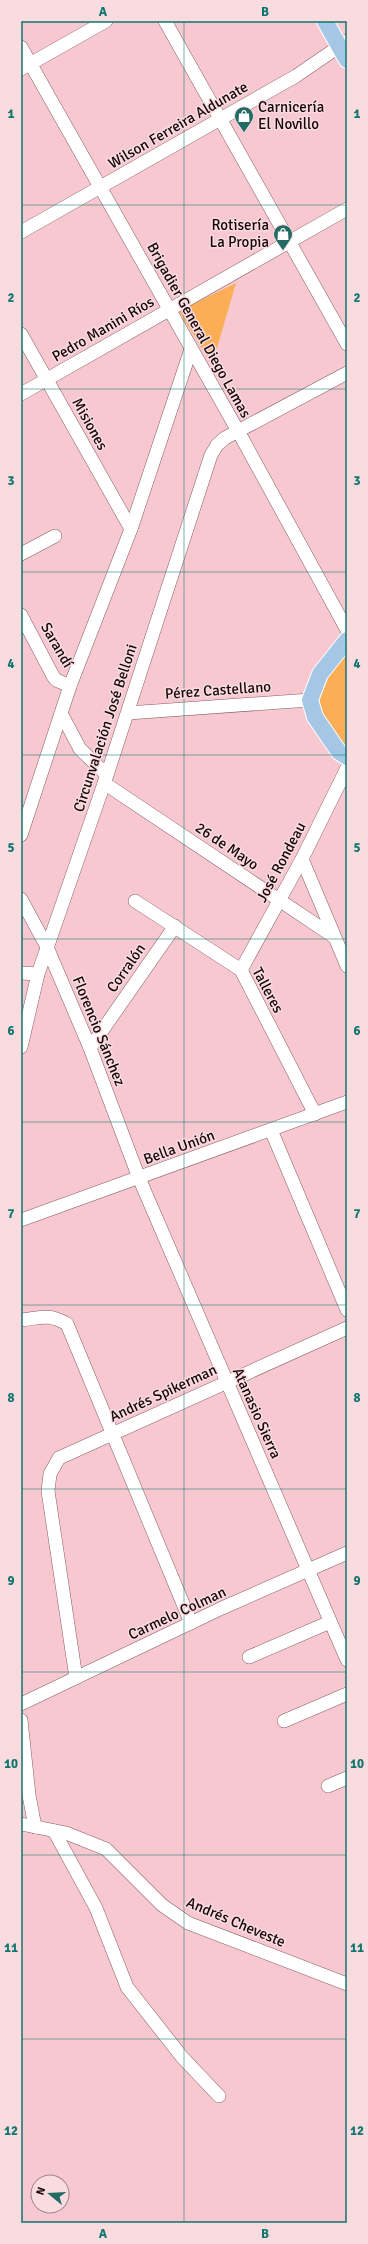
<svg xmlns="http://www.w3.org/2000/svg" width="368" height="2244" font-family="Signika,sans-serif">
	<style>
		.green { fill: #fcae56 }
		.lines { fill: none; stroke-linecap: round; stroke-linejoin: round }
		.minor-casing { stroke: #875d65; stroke-width: 14 }
		.major-casing { stroke: #fff; stroke-width: 18 }
		.minor { stroke: #fff; stroke-width: 13 }
		.major { stroke: #a4c7e6; stroke-width: 16 }
		.grid { fill: none; stroke: #0f766e; stroke-width: 1; stroke-opacity: 0.55 }
		.labels { text-anchor: middle; stroke-width: 3; stroke-linejoin: round; paint-order: stroke }
		.poi-label { font-size: 15px; fill: #15070a; stroke: #f9dbe0; text-anchor: start }
		.street-label { font-size: 15px; fill: #15070a; stroke: #f9dbe0 }
		.neatline { fill: none; stroke: #0f766e; stroke-width: 1.5 }
		.grid-label { font-size: 13px; text-anchor: middle; font-weight: bold; fill: #0f766e }
	</style>
	<rect width="100%" height="100%" fill="#f8c8d0"/>
	<g class="green">
		<polygon points="236,283 212,365 179,311"/>
		<polygon points="347,647 347,749 318,709 317,691"/>
	</g>
	<g class="lines">
		<g class="minor-casing">
			<g id="minor">
				<polyline points="165,21 347,344"/>
				<polyline points="21,47 238,431 347,630"/>
				<polyline points="21,69 106,21"/>
				<polyline points="21,232 296,76 347,41"/>
				<polyline points="21,334 131,529"/>
				<polyline points="21,394 347,209"/>
				<polyline points="21,554 55,536"/>
				<polyline points="21,615 53,676 56,680 70,686"/>
				<polyline points="128,713 310,700"/>
				<polyline points="62,715 80,749 107,775"/>
				<polyline points="104,783 333,936"/>
				<polyline points="21,835 70,686 131,529 191,349"/>
				<polyline points="302,859 347,966"/>
				<polyline points="21,899 47,947 90,1048 139,1178 347,1660"/>
				<polyline points="135,901 241,970 315,1114"/>
				<polyline points="241,970 302,859 347,768"/>
				<polyline points="21,973 38,974"/>
				<polyline points="21,1047 38,974 107,775 211,455 217,445 225,438 347,373"/>
				<polyline points="90,1048 175,926"/>
				<polyline points="271,1130 347,1310"/>
				<polyline points="21,1220 347,1102"/>
				<path d="M21 1320C41 1318 48 1313 67 1324L191 1623"/>
				<polyline points="249,1657 330,1622"/>
				<polyline points="76,1678 48,1491 50,1474 59,1458 347,1328"/>
				<polyline points="21,1704 222,1608 347,1553"/>
				<polyline points="21,1720 29,1795 35,1827"/>
				<polyline points="284,1721 347,1694"/>
				<polyline points="328,1786 347,1778"/>
				<polyline points="21,1824 66,1833 106,1849 162,1905 188,1923 347,1984"/>
				<polyline points="54,1831 96,1908 127,1987 182,2057 219,2096"/>
			</g>
		</g>
		<g class="major-casing">
			<g id="major">
				<polyline points="325,21 347,60"/>
				<polyline points="347,640 320,674 310,700 315,717 339,752 347,757"/>
			</g>
		</g>
		<use href="#minor" class="minor"/>
		<use href="#major" class="major"/>
	</g>
	<path class="grid" d="M184 21V2223M21 205H347M21 389H347M21 572H347M21 755H347M21 939H347M21 1122H347M21 1305H347M21 1489H347M21 1672H347M21 1855H347M21 2039H347"/>
	<defs>
		<g id="shop-pin" transform="scale(1)"><path d="M0 17L-7.5 6A9.5 9.5 0 1 1 7.5 6Z" fill="#216b64" stroke="#f9dbe0"/><path d="M-5-2.5h2.3a2.7 3.5 0 0 1 5.4 0H5L5.5 6h-11ZM-1.5-2.5h3a1.5 2.3 0 0 0-3 0Z" fill="#fff"/></g>
	</defs>
	<g fill-rule="evenodd">
		<use href="#shop-pin" x="244" y="116"/>
		<use href="#shop-pin" x="283" y="234"/>
	</g>
	<g class="labels">
		<g class="poi-label">
			<text x="258" y="112">Carnicería<tspan x="258" dy="17">El Novillo</tspan></text>
			<text x="269" y="230" text-anchor="end">Rotisería<tspan x="269" dy="17">La Propia</tspan></text>
		</g>
		<g class="street-label">
			<text transform="translate(178 125) rotate(-30)" y="5">Wilson Ferreira Aldunate</text>
			<text transform="translate(103 329) rotate(-30)" y="5">Pedro Manini Ríos</text>
			<text transform="translate(199 330) rotate(61)" y="5">Brigadier General Diego Lamas</text>
			<text transform="translate(90 424) rotate(61)" y="5">Misiones</text>
			<text transform="translate(57 645) rotate(60)" y="5">Sarandí</text>
			<text transform="translate(218 690) rotate(-4)" y="5">Pérez Castellano</text>
			<text transform="translate(105 728) rotate(-72)" y="5">Circunvalación José Belloni</text>
			<text transform="translate(227 846) rotate(34)" y="5">26 de Mayo</text>
			<text transform="translate(281 862) rotate(-62)" y="5">José Rondeau</text>
			<text transform="translate(126 968) rotate(-55)" y="5">Corralón</text>
			<text transform="translate(268 990) rotate(62)" y="5">Talleres</text>
			<text transform="translate(99 1031) rotate(68)" y="5">Florencio Sánchez</text>
			<text transform="translate(179 1147) rotate(-20)" y="5">Bella Unión</text>
			<text transform="translate(163 1393) rotate(-25)" y="5">Andrés Spikerman</text>
			<text transform="translate(257 1413) rotate(66)" y="5">Atanasio Sierra</text>
			<text transform="translate(177 1613) rotate(-25)" y="5">Carmelo Colman</text>
			<text transform="translate(236 1922) rotate(23)" y="5">Andrés Cheveste</text>
		</g>
	</g>
	<rect width="368" height="2244" fill="none" stroke="#f9dbe0" stroke-width="44"/>
	<g transform="translate(50 2194) rotate(288)"><circle r="19" fill="#f9dbe0" stroke="#9e868a"/>
	<path d="M0-3L7 15L0 10L-7 15Z" fill="#216b64"/>
	<text y="-6" font-size="11" font-weight="bold" text-anchor="middle" fill="#15070a">N</text>
	</g>
	<rect x="22" y="22" width="324" height="2200" class="neatline"/>
	<g class="grid-label">
		<text x="103" y="16">A</text>
		<text x="265" y="16">B</text>
		<text x="11" y="118">1</text>
		<text x="357" y="118">1</text>
		<text x="11" y="302">2</text>
		<text x="357" y="302">2</text>
		<text x="11" y="485">3</text>
		<text x="357" y="485">3</text>
		<text x="11" y="668">4</text>
		<text x="357" y="668">4</text>
		<text x="11" y="852">5</text>
		<text x="357" y="852">5</text>
		<text x="11" y="1035">6</text>
		<text x="357" y="1035">6</text>
		<text x="11" y="1218">7</text>
		<text x="357" y="1218">7</text>
		<text x="11" y="1402">8</text>
		<text x="357" y="1402">8</text>
		<text x="11" y="1585">9</text>
		<text x="357" y="1585">9</text>
		<text x="11" y="1768">10</text>
		<text x="357" y="1768">10</text>
		<text x="11" y="1952">11</text>
		<text x="357" y="1952">11</text>
		<text x="11" y="2135">12</text>
		<text x="357" y="2135">12</text>
		<text x="103" y="2238">A</text>
		<text x="265" y="2238">B</text>
	</g>
</svg>
